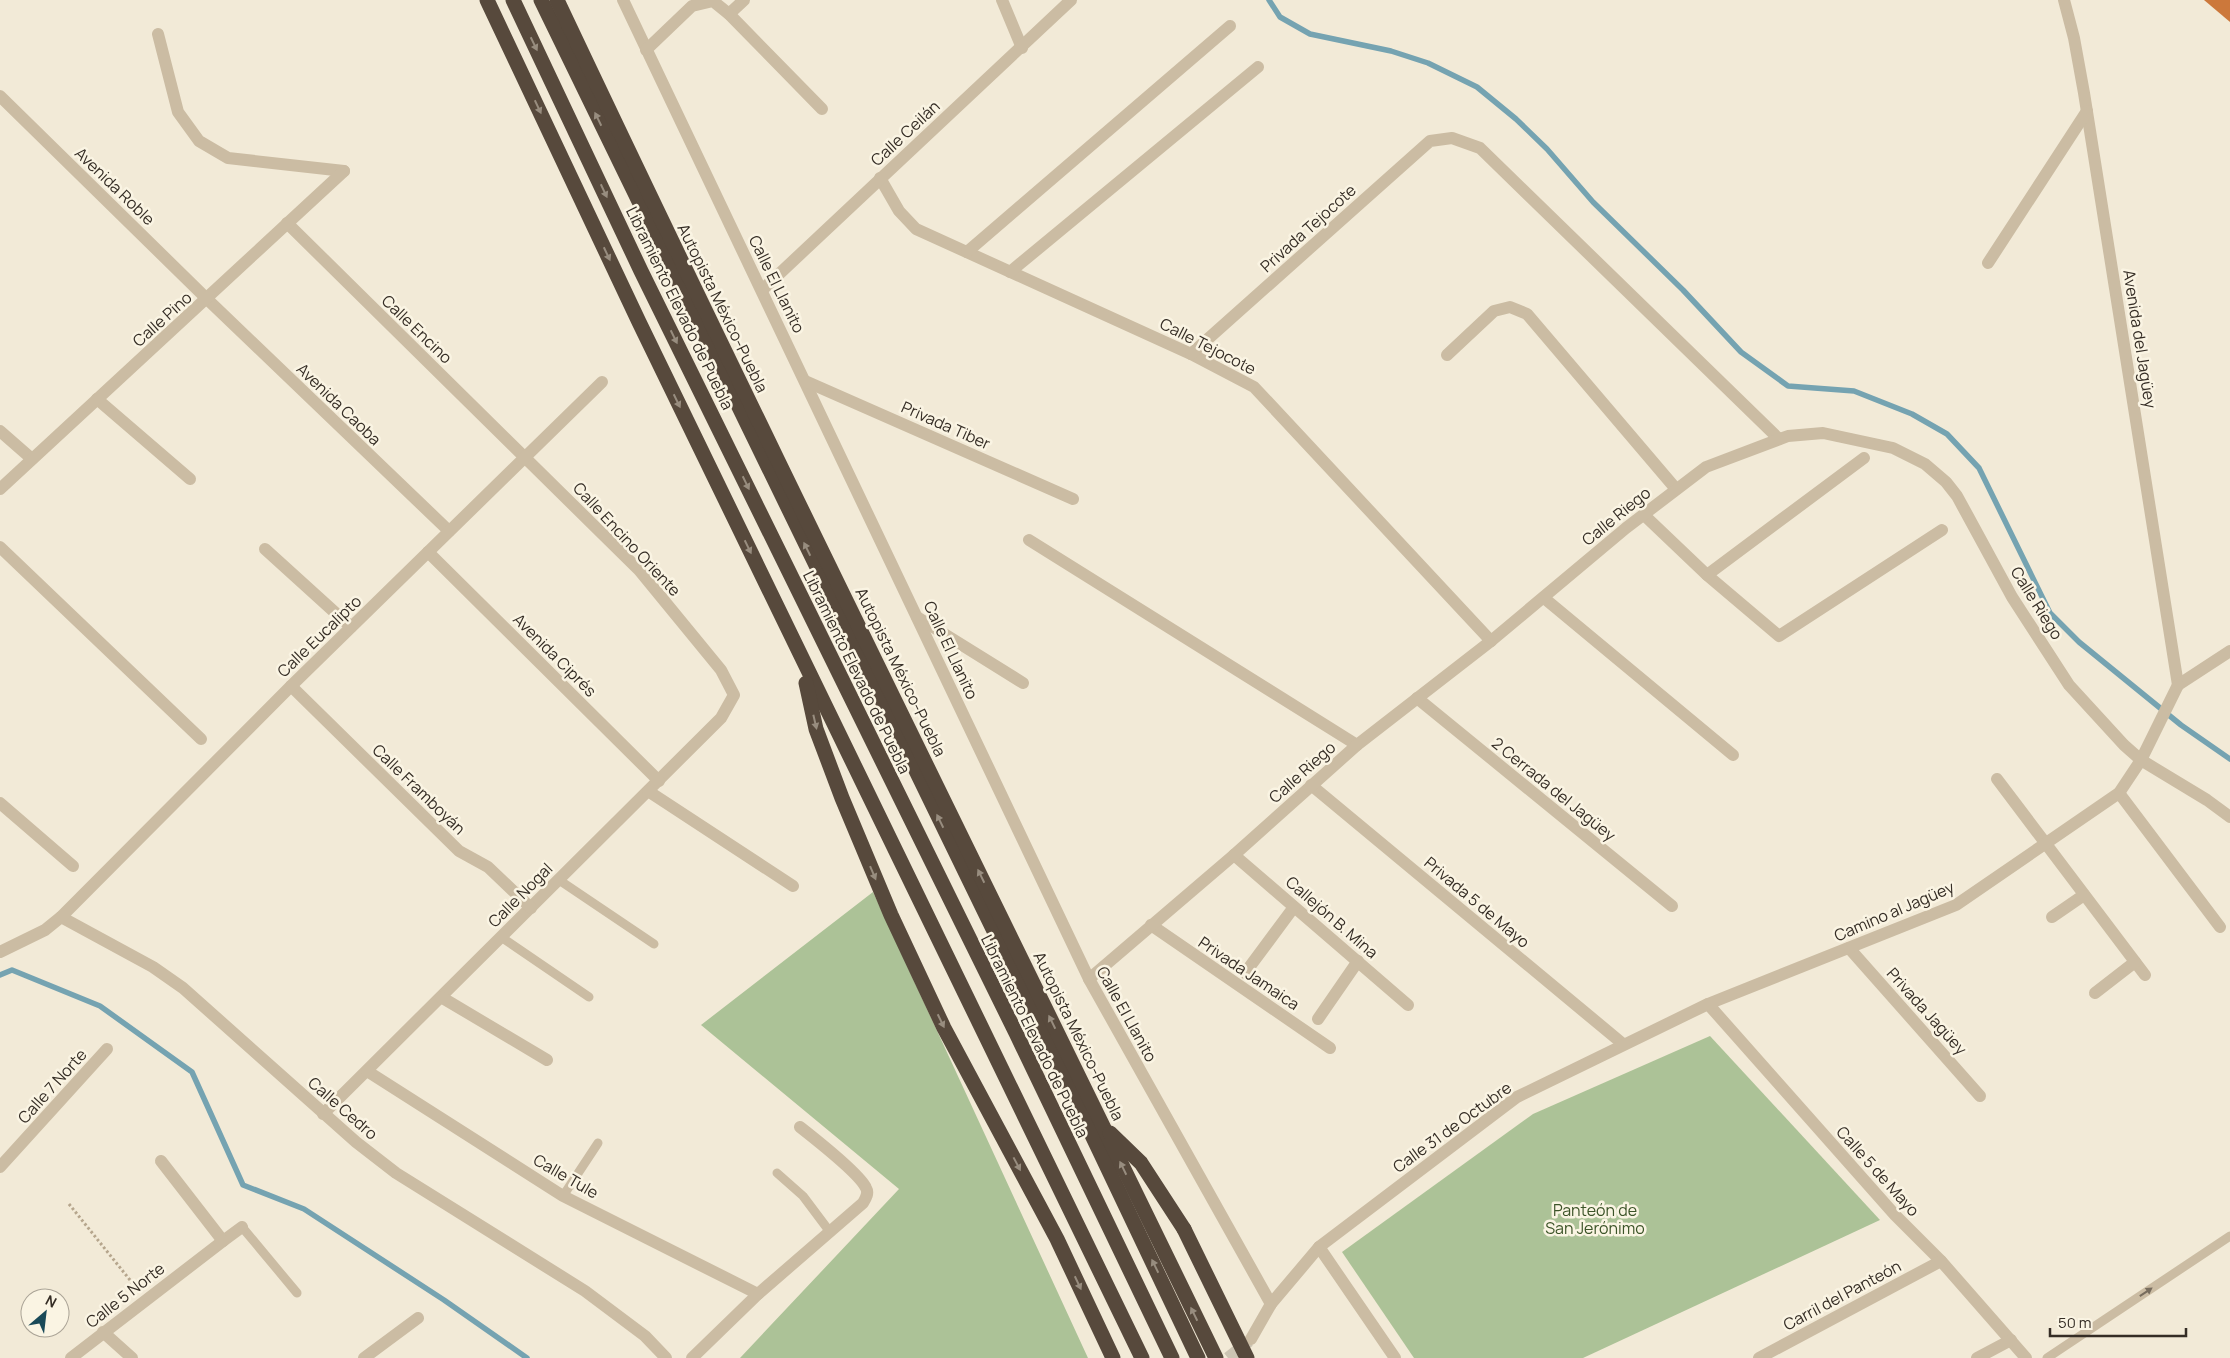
<svg xmlns="http://www.w3.org/2000/svg" width="2230" height="1358" font-family="Manrope,sans-serif">
	<style>
		.green { fill: #acc297 }
		.lines { fill: none; stroke-linecap: round; stroke-linejoin: round }
		.stream { stroke: #75a3b1; stroke-width: 5.5 }
		.building { fill: #cc783b }
		.minor-tunnel { stroke: #ccc4b3; stroke-width: 12; stroke-dasharray: 12 6; stroke-linecap: butt }
		.path { stroke: #b6a68d; stroke-width: 3; stroke-dasharray: 2.5 2.5; stroke-linecap: butt }
		.service { stroke: #cbbca3; stroke-width: 9 }
		.minor { stroke: #cbbca3; stroke-width: 12 }
		.motorway { stroke: #57493c; stroke-width: 15 }
		.motorway-bridge { stroke: #57493c; stroke-width: 15 }
		.oneway { fill: #988d7f }
		.oneway2 { fill: #786d5e }
		.labels { text-anchor: middle; stroke-width: 5; stroke-linejoin: round; paint-order: stroke }
		.street-label { font-size: 16px; fill: #352d25; stroke: #faf4e3 }
		.park-label { font-size: 16px; fill: #3c5428; stroke: #faf4e3 }
	</style>
	<rect width="100%" height="100%" fill="#f2ead7"/>
	<g class="green">
		<polygon points="873,892 1088,1358 740,1358 899,1189 701,1025"/>
		<polygon points="1710,1036 1880,1220 1583,1358 1414,1358 1342,1252 1533,1114"/>
	</g>
	<g class="lines">
		<g class="stream">
			<polyline points="1269,0 1280,17 1310,34 1391,51 1428,63 1477,87 1516,119 1547,149 1593,202 1683,290 1741,352 1788,386 1854,391 1912,414 1947,434 1979,468 2050,613 2079,642 2181,725 2230,759"/>
			<polyline points="0,975 12,970 100,1006 192,1072 243,1185 304,1209 444,1300 527,1358"/>
		</g>
	</g>
	<polygon class="building" points="2204,0 2230,0 2230,22"/>
	<g class="lines">
		<polyline class="minor-tunnel" points="1228,1358 1249,1341"/>
		<polyline class="path" points="69,1204 138,1290"/>
		<g class="service">
			<polyline points="559,880 654,944"/>
			<polyline points="501,937 589,997"/>
			<polyline points="777,1173 803,1196 830,1232"/>
			<polyline points="563,1196 598,1143"/>
			<polyline points="242,1227 297,1293"/>
			<polyline points="2047,1358 2230,1236"/>
		</g>
		<g class="minor">
			<polyline points="623,0 1089,979 1271,1304"/>
			<polyline points="1002,0 1022,48"/>
			<polyline points="2064,0 2074,38 2084,93 2178,685"/>
			<polyline points="729,14 744,0"/>
			<polyline points="158,34 178,112 199,141 228,158 344,171"/>
			<polyline points="646,50 692,6 713,1 729,14 822,109"/>
			<polyline points="0,96 207,299 449,531"/>
			<polyline points="880,178 899,211 916,229 1191,354 1254,387 1491,641"/>
			<polyline points="287,223 639,570 721,670 734,695 721,718 323,1114"/>
			<polyline points="967,252 1230,26"/>
			<polyline points="1988,263 2087,111"/>
			<polyline points="1010,272 1258,67"/>
			<polyline points="762,290 1071,0"/>
			<polyline points="1191,354 1430,141 1452,138 1480,148 1779,439"/>
			<polyline points="1447,355 1494,311 1510,307 1527,314 1676,489"/>
			<polyline points="805,381 1073,499"/>
			<polyline points="97,399 190,479"/>
			<polyline points="0,431 32,459"/>
			<polyline points="0,489 344,171"/>
			<polyline points="1644,515 1707,575 1779,636 1942,530"/>
			<polyline points="1029,540 1357,745"/>
			<polyline points="0,547 201,739"/>
			<polyline points="265,549 351,627"/>
			<polyline points="428,552 659,781"/>
			<polyline points="1707,575 1864,458"/>
			<polyline points="1544,598 1733,755"/>
			<polyline points="917,617 1023,683"/>
			<polyline points="2178,685 2230,651"/>
			<polyline points="291,686 459,851 488,867 531,908"/>
			<polyline points="1417,698 1672,906"/>
			<polyline points="1997,779 2145,975"/>
			<polyline points="1311,785 1623,1044"/>
			<polyline points="648,791 793,886"/>
			<polyline points="2119,793 2220,927"/>
			<polyline points="0,803 73,866"/>
			<polyline points="1234,855 1408,1005"/>
			<polyline points="61,917 153,967 183,988 356,1142 396,1173 585,1291 645,1336 666,1358"/>
			<polyline points="2052,917 2084,895"/>
			<polyline points="1151,925 1330,1048"/>
			<polyline points="1849,948 1980,1096"/>
			<polyline points="0,952 45,930 61,917 291,686 602,382"/>
			<polyline points="1245,973 1294,907"/>
			<polyline points="1089,979 1234,855 1357,745 1491,641 1626,528 1706,467 1788,436 1823,433 1893,448 1925,464 1946,482 1957,496 2012,597 2069,685 2124,745 2141,760 2207,800 2230,817"/>
			<polyline points="2095,993 2135,962"/>
			<polyline points="441,997 547,1060"/>
			<polyline points="1708,1004 1895,1215 1941,1261 2026,1358"/>
			<polyline points="1318,1019 1358,961"/>
			<polyline points="367,1071 563,1196 758,1294"/>
			<polyline points="161,1161 223,1241 242,1227"/>
			<polyline points="0,1167 107,1049"/>
			<polyline points="1319,1247 1395,1358"/>
			<polyline points="103,1332 132,1358"/>
			<polyline points="1251,1339 1271,1304 1319,1247 1517,1097 1708,1004 1956,905 2119,793 2141,760 2178,685"/>
			<polyline points="71,1358 223,1241"/>
			<polyline points="364,1358 418,1318"/>
			<path d="M692 1358 758 1294 863 1203C866 1198 869 1193 866 1188 860 1174 814 1138 800 1127"/>
			<polyline points="1759,1358 1941,1261"/>
			<polyline points="1977,1358 2011,1340"/>
		</g>
		<g class="motorway">
			<polyline points="487,0 639,322 1142,1358"/>
			<polyline points="513,0 641,271 1016,1033 1172,1358"/>
			<polyline points="541,0 1031,1007 1198,1358"/>
			<path d="M557 0C772 455 996 905 1216 1358"/>
			<polyline points="806,683 816,729 842,798 891,915 944,1028 1057,1239 1113,1358"/>
			<polyline points="1110,1133 1141,1163 1184,1229"/>
		</g>
		<polyline class="motorway-bridge" points="1184,1229 1247,1358"/>
	</g>
	<defs><path id="oneway-solid" d="M-6-.8H1V-3.2L6.5 0L1 3.2V.8H-6Z" transform="scale(1.25)"/></defs>
	<g class="oneway">
		<use href="#oneway-solid" transform="translate(534 44) rotate(64)"/>
		<use href="#oneway-solid" transform="translate(538 107) rotate(65)"/>
		<use href="#oneway-solid" transform="translate(598 119) rotate(-116)"/>
		<use href="#oneway-solid" transform="translate(604 191) rotate(65)"/>
		<use href="#oneway-solid" transform="translate(607 254) rotate(65)"/>
		<use href="#oneway-solid" transform="translate(674 337) rotate(64)"/>
		<use href="#oneway-solid" transform="translate(677 401) rotate(64)"/>
		<use href="#oneway-solid" transform="translate(746 483) rotate(64)"/>
		<use href="#oneway-solid" transform="translate(748 547) rotate(64)"/>
		<use href="#oneway-solid" transform="translate(807 549) rotate(-116)"/>
		<use href="#oneway-solid" transform="translate(815 722) rotate(77)"/>
		<use href="#oneway-solid" transform="translate(940 821) rotate(-116)"/>
		<use href="#oneway-solid" transform="translate(873 873) rotate(67)"/>
		<use href="#oneway-solid" transform="translate(981 876) rotate(-116)"/>
		<use href="#oneway-solid" transform="translate(941 1021) rotate(64)"/>
		<use href="#oneway-solid" transform="translate(1052 1022) rotate(-116)"/>
		<use href="#oneway-solid" transform="translate(1017 1164) rotate(62)"/>
		<use href="#oneway-solid" transform="translate(1123 1168) rotate(-116)"/>
		<use href="#oneway-solid" transform="translate(1155 1266) rotate(-116)"/>
		<use href="#oneway-solid" transform="translate(1078 1283) rotate(65)"/>
		<use href="#oneway-solid" transform="translate(1194 1314) rotate(-116)"/>
	</g>
	<use class="oneway2" href="#oneway-solid" transform="translate(2146 1292) rotate(-34)"/>
	<g class="labels">
		<g class="street-label">
			<text transform="translate(905 133) rotate(-43)" y="6">Calle Ceilán</text>
			<text transform="translate(115 186) rotate(44)" y="6">Avenida Roble</text>
			<text transform="translate(1308 228) rotate(-42)" y="6">Privada Tejocote</text>
			<text transform="translate(777 284) rotate(64)" y="6">Calle El Llanito</text>
			<text transform="translate(680 308) rotate(64)" y="6">Libramiento Elevado de Puebla</text>
			<text transform="translate(723 308) rotate(64)" y="6">Autopista México-Puebla</text>
			<text transform="translate(162 319) rotate(-42)" y="6">Calle Pino</text>
			<text transform="translate(417 329) rotate(44)" y="6">Calle Encino</text>
			<text transform="translate(2140 339) rotate(81)" y="6">Avenida del Jagüey</text>
			<text transform="translate(1208 346) rotate(27)" y="6">Calle Tejocote</text>
			<text transform="translate(339 404) rotate(44)" y="6">Avenida Caoba</text>
			<text transform="translate(946 425) rotate(24)" y="6">Privada Tiber</text>
			<text transform="translate(1616 516) rotate(-39)" y="6">Calle Riego</text>
			<text transform="translate(627 539) rotate(47)" y="6">Calle Encino Oriente</text>
			<text transform="translate(2037 603) rotate(58)" y="6">Calle Riego</text>
			<text transform="translate(319 636) rotate(-44)" y="6">Calle Eucalipto</text>
			<text transform="translate(951 650) rotate(65)" y="6">Calle El Llanito</text>
			<text transform="translate(555 655) rotate(45)" y="6">Avenida Ciprés</text>
			<text transform="translate(857 672) rotate(64)" y="6">Libramiento Elevado de Puebla</text>
			<text transform="translate(901 672) rotate(64)" y="6">Autopista México-Puebla</text>
			<text transform="translate(1302 772) rotate(-42)" y="6">Calle Riego</text>
			<text transform="translate(419 789) rotate(44)" y="6">Calle Framboyán</text>
			<text transform="translate(1554 789) rotate(39)" y="6">2 Cerrada del Jagüey</text>
			<text transform="translate(520 895) rotate(-45)" y="6">Calle Nogal</text>
			<text transform="translate(1477 902) rotate(40)" y="6">Privada 5 de Mayo</text>
			<text transform="translate(1894 911) rotate(-23)" y="6">Camino al Jagüey</text>
			<text transform="translate(1332 917) rotate(41)" y="6">Callejón B. Mina</text>
			<text transform="translate(1249 973) rotate(34)" y="6">Privada Jamaica</text>
			<text transform="translate(1927 1011) rotate(48)" y="6">Privada Jagüey</text>
			<text transform="translate(1127 1014) rotate(61)" y="6">Calle El Llanito</text>
			<text transform="translate(1035 1036) rotate(64)" y="6">Libramiento Elevado de Puebla</text>
			<text transform="translate(1079 1036) rotate(64)" y="6">Autopista México-Puebla</text>
			<text transform="translate(52 1086) rotate(-48)" y="6">Calle 7 Norte</text>
			<text transform="translate(343 1108) rotate(41)" y="6">Calle Cedro</text>
			<text transform="translate(1452 1127) rotate(-36)" y="6">Calle 31 de Octubre</text>
			<text transform="translate(1878 1171) rotate(48)" y="6">Calle 5 de Mayo</text>
			<text transform="translate(566 1176) rotate(30)" y="6">Calle Tule</text>
			<text transform="translate(125 1295) rotate(-38)" y="6">Calle 5 Norte</text>
			<text transform="translate(1842 1295) rotate(-28)" y="6">Carril del Panteón</text>
		</g>
		<g class="park-label">
			<text x="1595" y="1216">Panteón de<tspan x="1595" dy="18">San Jerónimo</tspan></text>
		</g>
	</g>
	<g transform="translate(45 1313) rotate(28)"><circle r="24" fill="#faf4e3" stroke="#aba497"/>
	<path d="M0-4L9 19L0 12L-9 19Z" fill="#194958"/>
	<text y="-8" font-size="14" font-weight="bold" text-anchor="middle" fill="#352d25">N</text>
	</g>
	<path d="M2050 1328v8h136v-8" fill="none" stroke="#352d25" stroke-width="2.5"/>
	<text x="2058" y="1328" font-size="15" fill="#352d25" stroke="#faf4e3" stroke-width="4" paint-order="stroke">50 m</text>
</svg>
